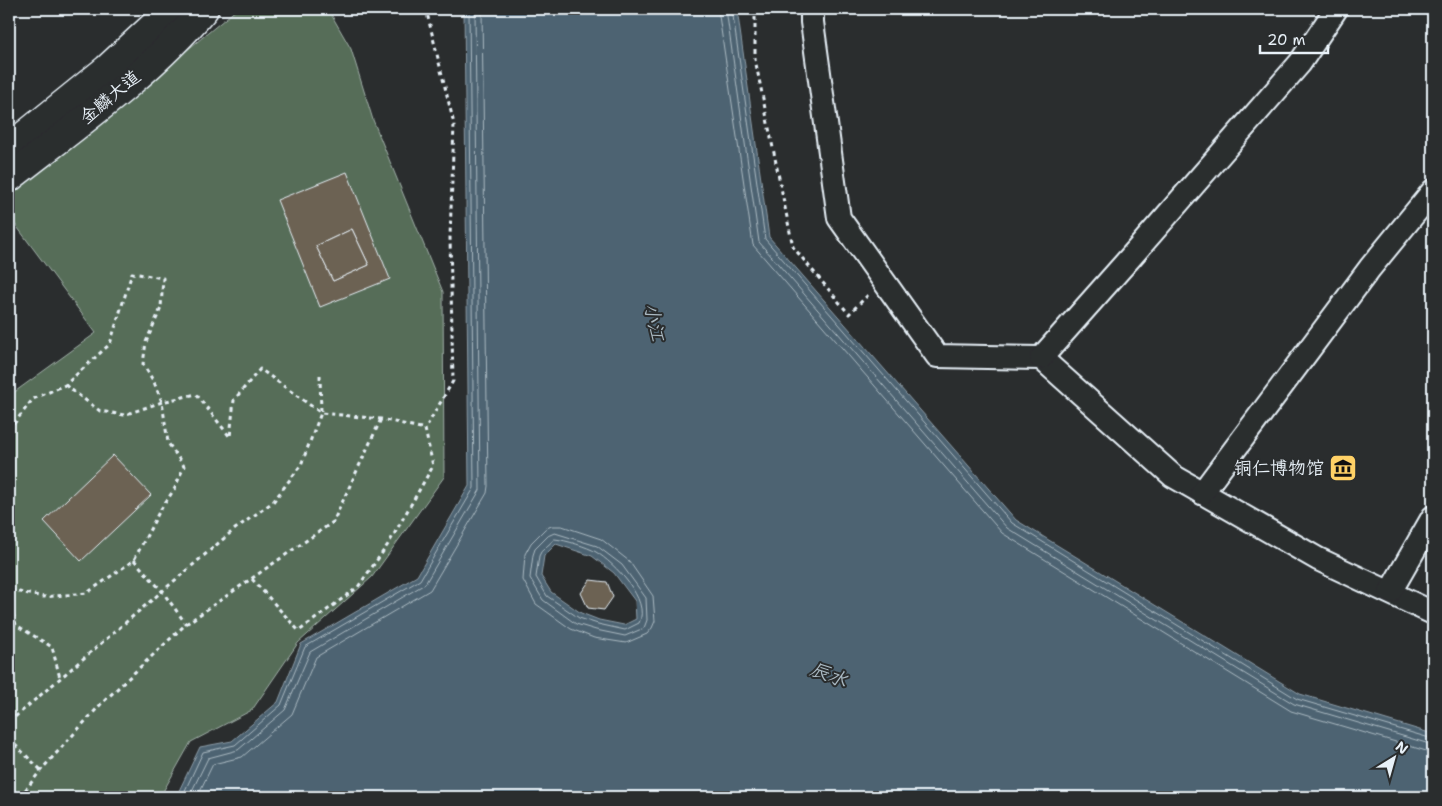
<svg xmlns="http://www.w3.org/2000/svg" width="1442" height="806" font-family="'Shantell Sans','LXGW WenKai TC',sans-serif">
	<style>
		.green { fill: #576d59; stroke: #a0afa8 }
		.water { fill: #4e6472; stroke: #8c9ca8; fill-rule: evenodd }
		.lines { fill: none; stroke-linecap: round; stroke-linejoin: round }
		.shore { stroke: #aab9c2; stroke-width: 1 }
		.building { fill: #6c6253; stroke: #e8f1f8; fill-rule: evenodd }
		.street-casing { stroke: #e8f1f8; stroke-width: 26 }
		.secondary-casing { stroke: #e8f1f8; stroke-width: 31 }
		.path { stroke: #e8f1f8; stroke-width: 3; stroke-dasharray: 4 4; stroke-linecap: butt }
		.street { stroke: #2a2d2e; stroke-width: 22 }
		.secondary { stroke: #2a2d2e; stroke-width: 28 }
		.labels { text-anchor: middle; stroke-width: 4; stroke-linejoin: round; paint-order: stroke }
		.street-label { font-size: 18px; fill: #e8f1f8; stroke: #2a2d2e }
		.poi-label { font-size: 18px; fill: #e8f1f8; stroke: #2a2d2e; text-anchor: end }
		.water-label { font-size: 19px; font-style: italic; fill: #aab9c2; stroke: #2a2d2e }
	</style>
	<rect width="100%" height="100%" fill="#2a2d2e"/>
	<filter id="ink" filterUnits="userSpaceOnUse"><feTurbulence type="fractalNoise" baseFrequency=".02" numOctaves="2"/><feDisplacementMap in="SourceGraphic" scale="10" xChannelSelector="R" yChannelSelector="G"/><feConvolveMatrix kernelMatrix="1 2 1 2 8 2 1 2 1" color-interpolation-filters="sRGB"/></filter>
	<g filter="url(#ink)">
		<polygon class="green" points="237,9 328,9 351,49 373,120 443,292 444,477 372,577 298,643 252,710 191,742 160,797 9,797 9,396 96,333 9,216 9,197"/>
		<path class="water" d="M464 9H737L769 237 1016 520 1300 694 1433 734V797H176L200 747 232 741 278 702 301 644 417 576 469 486ZM556 544 592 556 614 573 635 601 636 619 624 625 599 620 581 613 551 592 541 576 544 556Z"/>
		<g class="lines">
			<g class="shore">
				<polyline points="718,9 753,245 1002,533 1291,711 1433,753"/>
				<polyline points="726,9 759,242 1007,528 1294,704 1433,745"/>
				<polyline points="732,9 765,239 1012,523 1297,699 1433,739"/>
				<polygon points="552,526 562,526 601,539 629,561 653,596 655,621 652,628 647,634 626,643 594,638 571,629 536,604 523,580 525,554 531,543 545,529"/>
				<polygon points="555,533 597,546 622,565 646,598 647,620 644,628 625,636 596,630 576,624 543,600 530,578 533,555 535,549 548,536"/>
				<path d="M555 539C565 540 588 547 596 552 614 563 651 600 639 623L625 630 598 624 579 618 547 596 536 577 539 556 541 552Z"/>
				<polyline points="182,797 203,752 235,745 281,705 305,647 420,580 474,488 469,9"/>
				<polyline points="189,797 208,758 238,750 285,710 310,652 425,584 480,490 475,9"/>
				<polyline points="197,797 213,764 242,757 292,714 316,657 430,590 487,493 488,486 482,9"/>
			</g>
		</g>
		<g class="building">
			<path d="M347 172 390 279 320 307 277 200ZM352 229 369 265 333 281 316 246Z"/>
			<polygon points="352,229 369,265 333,281 316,246"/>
			<polygon points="113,455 151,495 81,561 44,521"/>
			<polygon points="590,580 607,582 613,597 604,610 588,608 581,593"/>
		</g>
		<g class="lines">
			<g class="street-casing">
				<g id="street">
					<polyline points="812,9 812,22 839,218 937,356 1041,358 1173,476 1318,559 1433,613"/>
					<polyline points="1041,358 1129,259 1300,63 1336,9"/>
					<polyline points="1202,493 1370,268 1433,191"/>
					<polyline points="1390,592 1433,517"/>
				</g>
			</g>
			<g class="secondary-casing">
				<g id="secondary">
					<polyline points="9,148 107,69 172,9"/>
					<path d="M9 178C75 126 150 74 204 9"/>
				</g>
			</g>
			<g class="path">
				<polyline points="755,9 755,59 793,247 849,314 868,295"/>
				<polyline points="65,385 100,411 124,415 162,402 196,394 230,437 234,400 260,369 321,413 381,419 425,429"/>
				<polyline points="9,430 33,399 65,385 110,344 132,273 163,278 161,308 146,342 143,364 154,382 162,402 168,443 184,466 175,488 159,512 134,560 87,593 44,597 9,590"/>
				<polyline points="9,440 9,443"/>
				<polyline points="134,560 162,591 186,624"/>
				<polyline points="252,579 299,631 358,587 389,543 433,466 425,429 453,381 450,237 454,124 426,9"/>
				<polyline points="9,598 16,625 52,647 60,678"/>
				<polyline points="9,722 235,529 273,502 301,465 321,413 320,375"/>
				<polyline points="9,739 41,770"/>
				<polyline points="20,797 41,770 102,703 186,624 333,522 381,419"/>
			</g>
			<use href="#street" class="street"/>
			<use href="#secondary" class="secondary"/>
		</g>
	</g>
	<defs>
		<g id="museum-square" transform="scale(1.4375)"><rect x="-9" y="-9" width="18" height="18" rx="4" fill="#ffd166" stroke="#2a2d2e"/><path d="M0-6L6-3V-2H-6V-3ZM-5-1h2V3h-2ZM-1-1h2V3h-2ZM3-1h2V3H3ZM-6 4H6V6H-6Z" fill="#111"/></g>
	</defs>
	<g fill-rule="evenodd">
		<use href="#museum-square" x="1343" y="468"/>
	</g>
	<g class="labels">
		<g class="street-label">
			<text transform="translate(110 97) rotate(-40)" y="6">金麟大道</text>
		</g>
		<g class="poi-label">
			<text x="1324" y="474">铜仁博物馆</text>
		</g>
		<g class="water-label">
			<text transform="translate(655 322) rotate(78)" y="7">小江</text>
			<text transform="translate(829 674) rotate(21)" y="7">辰水</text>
		</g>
	</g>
	<rect width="1442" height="806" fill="none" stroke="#2a2d2e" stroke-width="30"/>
	<rect x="15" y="15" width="1412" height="776" fill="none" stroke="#e8f1f8" stroke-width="2" filter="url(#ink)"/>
	<g transform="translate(1394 758) rotate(37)" stroke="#2a2d2e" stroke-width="4" paint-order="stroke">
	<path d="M0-4L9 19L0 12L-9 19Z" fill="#e8f1f8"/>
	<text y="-8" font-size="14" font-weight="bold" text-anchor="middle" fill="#e8f1f8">N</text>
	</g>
	<path d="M1260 45v8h68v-8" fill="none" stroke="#e8f1f8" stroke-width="2.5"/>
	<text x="1267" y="45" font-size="15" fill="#e8f1f8" stroke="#2a2d2e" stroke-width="4" paint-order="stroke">20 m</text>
</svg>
